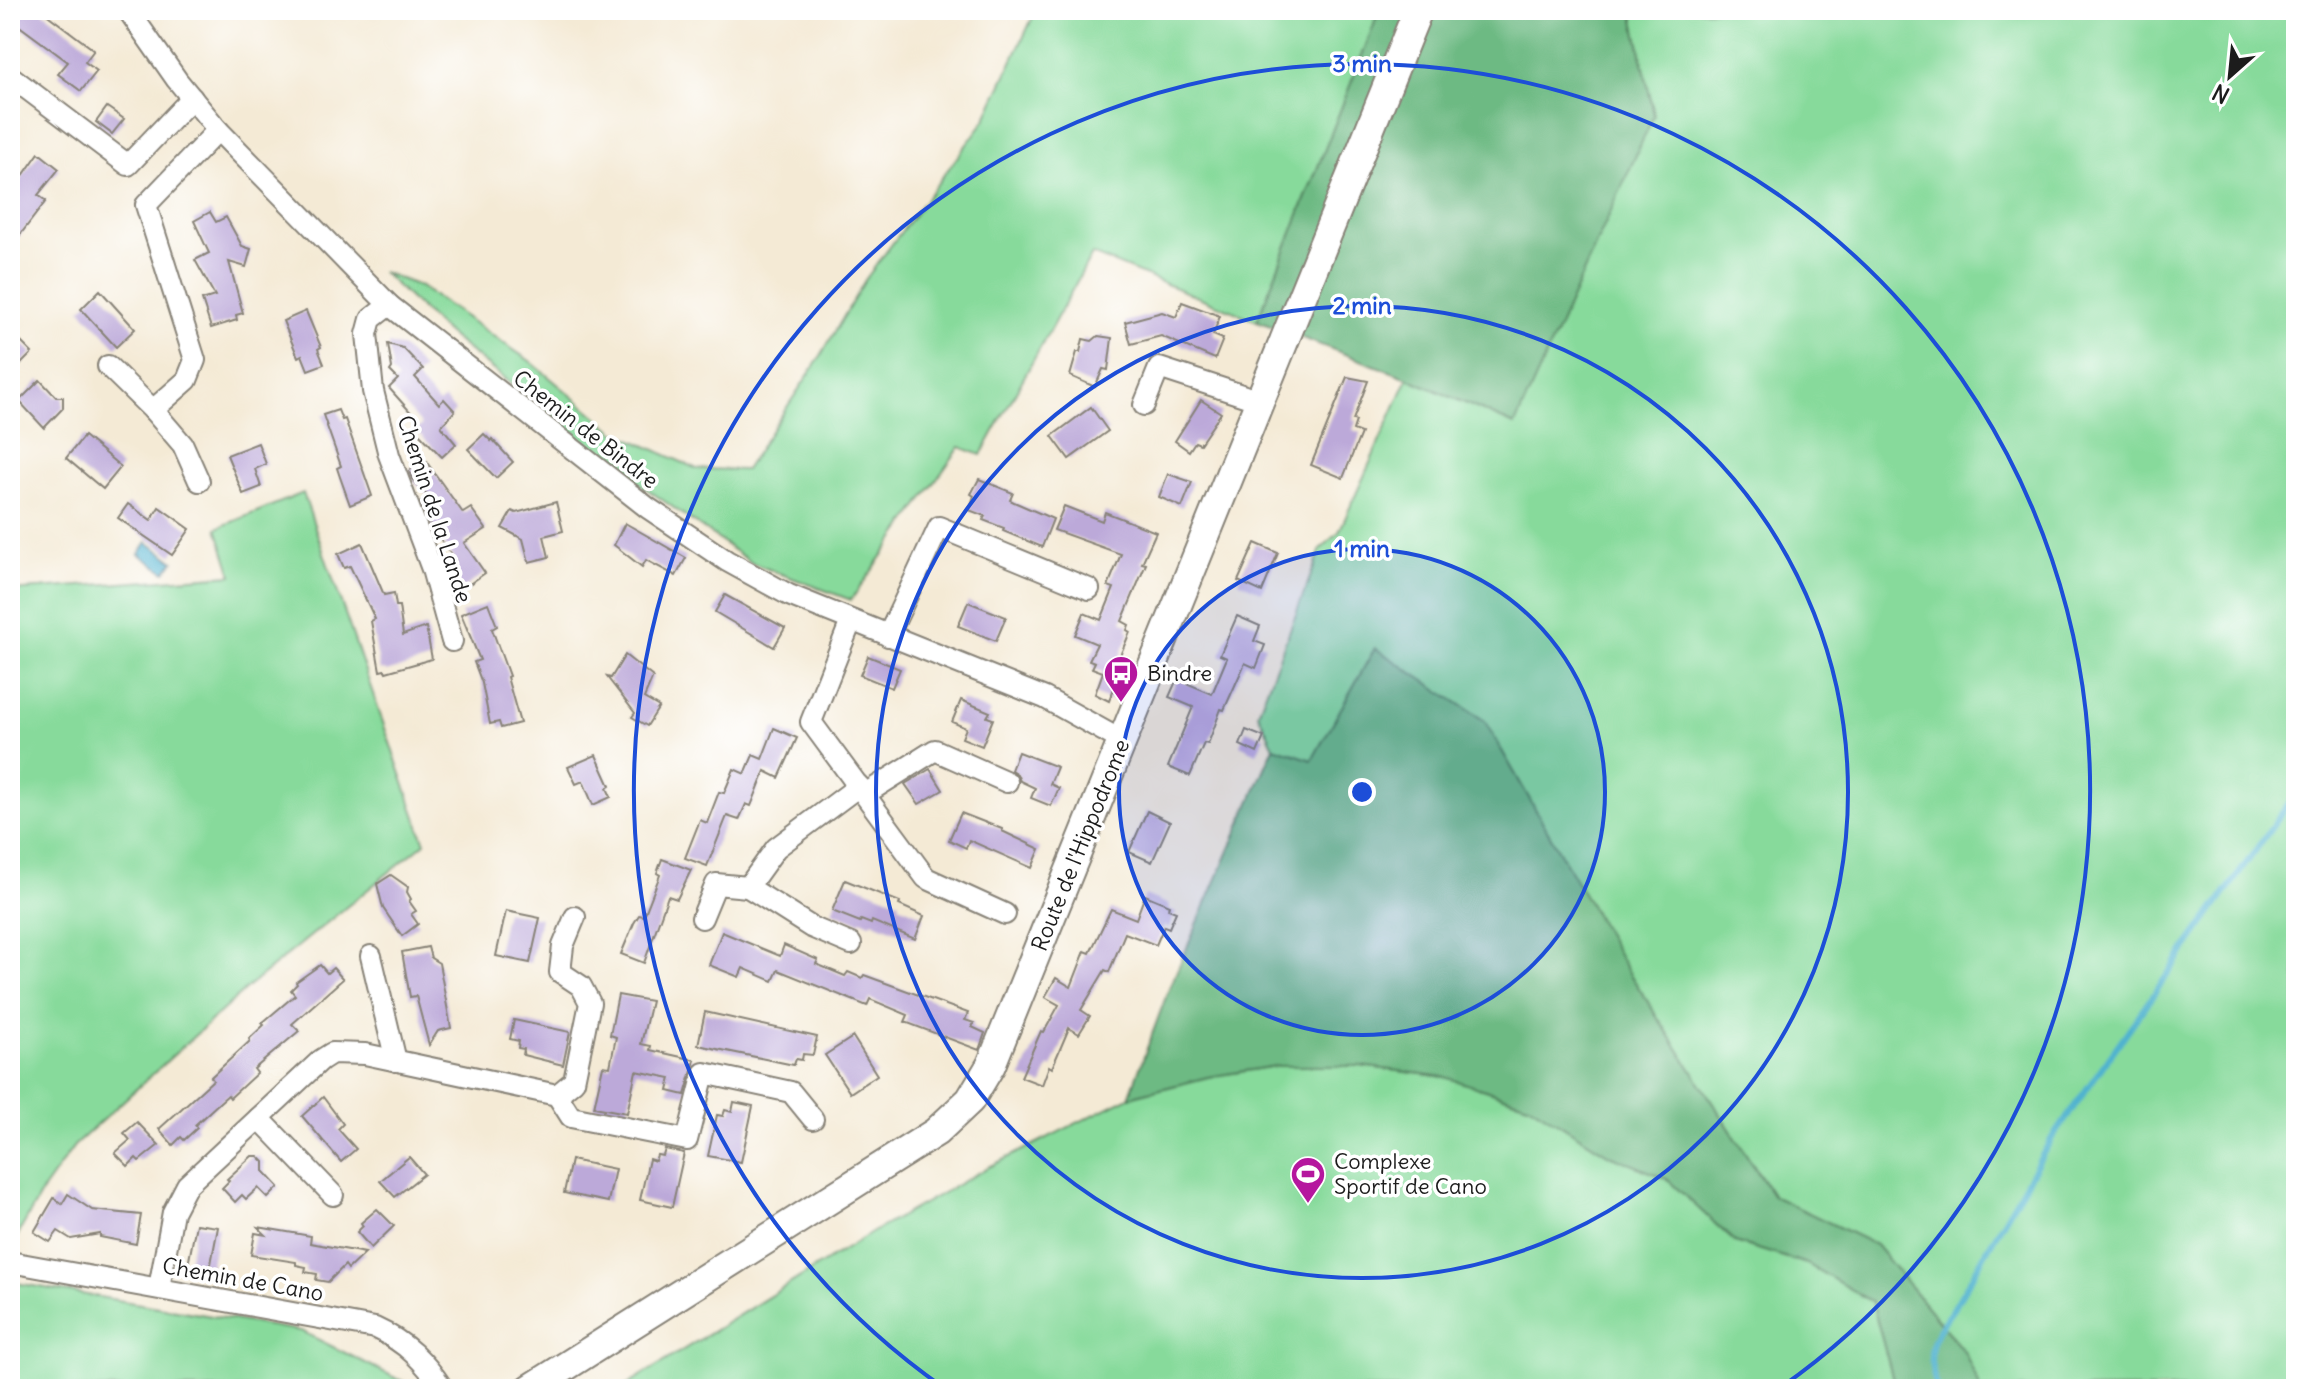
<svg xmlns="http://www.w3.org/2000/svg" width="2306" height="1399" font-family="Delius,sans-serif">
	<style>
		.green { fill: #87da9b; stroke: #527b5c; stroke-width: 2 }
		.forest { fill: #6dba83; stroke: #446b50; stroke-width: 2 }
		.water { fill: #50b2cf; stroke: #366776; stroke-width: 2 }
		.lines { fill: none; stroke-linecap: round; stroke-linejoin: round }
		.stream { stroke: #50b2cf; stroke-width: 6 }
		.building { fill: #bca9d9 }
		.street-casing { stroke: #888378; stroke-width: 24 }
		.secondary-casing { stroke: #888378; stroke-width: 32 }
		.street { stroke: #fff; stroke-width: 20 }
		.secondary { stroke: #fff; stroke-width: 28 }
		.ring { fill: none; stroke: #1d4ed8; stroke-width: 4 }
		.labels { text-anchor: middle; stroke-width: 7; stroke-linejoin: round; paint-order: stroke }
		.street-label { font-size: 22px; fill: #1c1c1c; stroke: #fff }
		.poi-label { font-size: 22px; fill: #1c1c1c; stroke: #fff; text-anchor: start }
		.centre { fill: #1d4ed8; stroke: #fff; stroke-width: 4 }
		.ring-label { font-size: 24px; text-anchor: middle; font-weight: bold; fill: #1d4ed8; stroke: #fff; stroke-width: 7; stroke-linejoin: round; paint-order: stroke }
	</style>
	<rect width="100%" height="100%" fill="#fff"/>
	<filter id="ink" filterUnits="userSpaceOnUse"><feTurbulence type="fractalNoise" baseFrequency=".0125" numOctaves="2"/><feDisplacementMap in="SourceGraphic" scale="16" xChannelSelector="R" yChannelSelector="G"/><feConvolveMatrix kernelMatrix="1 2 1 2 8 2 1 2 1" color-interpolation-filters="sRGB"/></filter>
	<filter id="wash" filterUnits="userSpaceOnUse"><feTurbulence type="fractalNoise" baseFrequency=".006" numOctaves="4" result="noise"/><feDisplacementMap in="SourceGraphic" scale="32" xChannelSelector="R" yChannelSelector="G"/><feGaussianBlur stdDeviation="1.8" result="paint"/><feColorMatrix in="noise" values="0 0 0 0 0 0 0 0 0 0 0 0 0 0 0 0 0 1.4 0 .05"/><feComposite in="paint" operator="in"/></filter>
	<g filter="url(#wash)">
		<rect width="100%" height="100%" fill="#f4ead5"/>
		<g class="green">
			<polygon points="1036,10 1380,10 1257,321 1092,254 981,455 960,447 851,600 752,563 617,468 448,334 382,272 419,286 530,361 615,432 697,469 745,470 819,359 865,280 985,120"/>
			<polygon points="1632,10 2296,10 2296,1389 1981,1389 1965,1353 1876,1245 1773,1196 1626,968 1312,761 1274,747 1258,713 1321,549 1339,532 1408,378 1514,425 1653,115"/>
			<polygon points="303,493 425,843 248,987 74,1146 44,1188 10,1249 10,591 232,575 217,528"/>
			<polygon points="1276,1066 1360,1066 1445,1077 1528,1104 1608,1154 1667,1179 1735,1242 1807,1264 1872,1302 1892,1376 1899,1389 620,1389 873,1232 989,1167 1129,1097 1208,1077"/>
			<polygon points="10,1282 301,1331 418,1389 10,1389"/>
		</g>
		<g class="forest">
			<polygon points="1380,10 1632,10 1654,115 1515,425 1408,378 1257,321"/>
			<polygon points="1375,648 1485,721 1626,968 1773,1196 1876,1245 1965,1353 1981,1389 1899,1389 1892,1376 1872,1302 1807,1264 1735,1242 1667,1179 1608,1154 1528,1104 1445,1077 1360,1066 1276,1066 1208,1077 1129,1097 1168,991 1274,747 1312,760"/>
		</g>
		<polygon class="water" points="147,542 174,561 165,572 139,554"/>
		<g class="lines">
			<path class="stream" d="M1938 1389C1924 1353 1931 1339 1953 1309L2052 1138 2296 793"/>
		</g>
		<g id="blocks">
			<g class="building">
				<polygon points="10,10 41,10 94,50 85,62 97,71 81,91 58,74 68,62 10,19"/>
				<polygon points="107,107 124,119 112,134 96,122"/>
				<polygon points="39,153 59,169 38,195 46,201 10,248 10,194"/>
				<polygon points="210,212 216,222 226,217 242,246 251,249 246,267 229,262 243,313 236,315 237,320 211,328 202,300 215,296 195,260 209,253 194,221"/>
				<polygon points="100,290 135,329 116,347 81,309"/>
				<polygon points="1182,302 1220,316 1213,335 1223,339 1215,359 1161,336 1131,344 1125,322 1162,312 1176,317"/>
				<polygon points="306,311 321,347 318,349 324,364 308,370 302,355 298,357 283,321"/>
				<polygon points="10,331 32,353 10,375"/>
				<polygon points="1098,336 1112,338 1108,370 1103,369 1095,387 1070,376 1077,352 1080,352 1083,339 1092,341"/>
				<polygon points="388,344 403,348 423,369 415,377 439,404 444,399 455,411 441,426 456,444 442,457 416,430 422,425 389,388 398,379 390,371 392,368"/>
				<polygon points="1347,377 1368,381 1353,420 1356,421 1353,430 1361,433 1343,478 1311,465"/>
				<polygon points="40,380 56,397 63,397 63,408 44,428 19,401"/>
				<polygon points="1201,400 1221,413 1200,444 1195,442 1189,451 1175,441"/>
				<polygon points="1091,407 1108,431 1069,459 1052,436"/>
				<polygon points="338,410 342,420 345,419 372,496 350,505 340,477 337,468 341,466 323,415"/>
				<polygon points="484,434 491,441 492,439 513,462 496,478 468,449"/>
				<polygon points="84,436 121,467 103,489 66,458"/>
				<polygon points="258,443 266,464 255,469 261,487 243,494 227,455"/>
				<polygon points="423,457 463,513 471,508 486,529 464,543 485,573 461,590 447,569 456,562 428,521 421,502 429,497 412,479 409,471"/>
				<polygon points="1168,474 1192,482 1182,507 1159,497"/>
				<polygon points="979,479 1013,493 1010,500 1014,502 1053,519 1042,547 1003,531 1004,528 983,520 985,516 969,510 974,496 971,494"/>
				<polygon points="556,502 563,531 544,536 549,557 529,562 523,539 502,528 512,511 516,513"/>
				<polygon points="128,504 151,520 159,507 190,529 172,555 118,518"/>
				<polygon points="1064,506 1102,521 1105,512 1156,532 1142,563 1146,564 1122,621 1129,625 1127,630 1130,632 1116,665 1122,668 1109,701 1095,694 1103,672 1092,668 1095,662 1089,660 1097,644 1075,635 1084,613 1101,620 1114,588 1108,586 1121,554 1054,530"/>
				<polygon points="625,523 686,558 676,576 646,560 642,567 614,545"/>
				<polygon points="362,543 384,595 394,593 396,606 399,606 403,635 426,627 432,659 386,672 385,670 380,671 371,621 375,619 350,566 344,568 338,554"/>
				<polygon points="1255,543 1278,553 1262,592 1238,581"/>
				<polygon points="725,595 785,628 774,647 715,612"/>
				<polygon points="968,602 1006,617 996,641 958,626"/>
				<polygon points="488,603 497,626 492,629 509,676 507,677 520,723 501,728 499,722 490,724 482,683 474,662 480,660 461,614"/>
				<polygon points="1237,616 1260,626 1254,641 1265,645 1256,668 1245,663 1224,710 1221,709 1208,744 1204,743 1190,776 1168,767 1193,707 1169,697 1177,679 1212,694 1227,658 1220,655"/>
				<polygon points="625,655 653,677 644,698 659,707 647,726 632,717 635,713 607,677 611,678"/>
				<polygon points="868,656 900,669 892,688 860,675"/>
				<polygon points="961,700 990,712 987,717 993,719 982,746 962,738 966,728 952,722"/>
				<polygon points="774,728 797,738 779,778 765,771 751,806 746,804 739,820 727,816 707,866 685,858 700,820 707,823 719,792 724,793 734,769 745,774 753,755 762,759"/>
				<polygon points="1246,730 1264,737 1257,753 1240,745"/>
				<polygon points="1018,752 1057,767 1050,784 1059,788 1051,806 1031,798 1035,788 1020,781 1017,774 1011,770"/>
				<polygon points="596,755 610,786 607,788 611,797 593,805 583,781 576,784 568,767"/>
				<polygon points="930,769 943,790 919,804 905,784"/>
				<polygon points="1147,811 1170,822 1152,862 1129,852"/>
				<polygon points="961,813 1002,829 1002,831 1040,849 1032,868 969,840 966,848 949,840"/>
				<polygon points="662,859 691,870 677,899 668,896 644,963 621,954 634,923 639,915 644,916 660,875 657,873"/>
				<polygon points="391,875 408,887 407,892 411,899 409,901 416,911 411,914 418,924 402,936 383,908 377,884"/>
				<polygon points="845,880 900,902 899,905 924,916 915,939 872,921 871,924 861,920 860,922 832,911"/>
				<polygon points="1145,895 1169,905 1168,909 1176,912 1169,928 1164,926 1156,945 1125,933 1109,972 1105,970 1081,1010 1090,1016 1079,1034 1069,1028 1052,1068 1049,1066 1042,1085 1021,1077 1041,1031 1044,1032 1059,1005 1045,997 1056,978 1071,987 1085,951 1090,953 1111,909 1136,919"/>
				<polygon points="506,911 540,918 530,963 496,956"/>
				<polygon points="722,932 780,956 784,945 818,960 816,964 845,976 848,972 862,978 864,975 968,1013 965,1020 974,1023 972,1027 985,1033 979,1050 905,1022 908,1015 870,999 867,1006 778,970 773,981 743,968 739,977 709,965"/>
				<polygon points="428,947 431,958 439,963 451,1028 438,1031 429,1045 416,996 410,997 402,952"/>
				<polygon points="320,965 327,973 333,968 343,979 292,1024 299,1031 254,1069 257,1073 230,1098 228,1095 220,1102 195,1125 197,1128 184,1140 181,1137 173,1145 159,1129 213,1080 211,1077 250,1041 249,1039 264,1025 262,1023 295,995 291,990 297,984 296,982"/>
				<polygon points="618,995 651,1001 641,1044 651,1046 650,1050 695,1060 685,1095 668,1091 671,1078 636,1071 627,1113 594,1107 603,1066 610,1067 616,1037 610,1035"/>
				<polygon points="705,1012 817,1037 813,1055 803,1054 802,1060 796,1059 794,1065 698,1045"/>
				<polygon points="514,1020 570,1032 563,1065 523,1055 524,1049 518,1048 519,1041 510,1039"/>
				<polygon points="853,1037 877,1075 850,1093 825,1055"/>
				<polygon points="323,1097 343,1124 338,1129 356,1149 341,1162 302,1116"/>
				<polygon points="734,1102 753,1106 741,1162 708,1156 717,1115 723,1116 725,1110 732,1112"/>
				<polygon points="137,1122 159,1145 139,1161 136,1158 128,1166 115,1153 130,1140 124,1133"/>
				<polygon points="665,1149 684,1153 672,1207 640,1200 649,1159 655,1161 657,1155 663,1156"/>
				<polygon points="252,1156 258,1156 264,1162 264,1171 279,1187 268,1198 258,1188 246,1199 242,1195 235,1202 222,1188 229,1181 227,1179"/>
				<polygon points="409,1157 424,1174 395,1197 380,1181"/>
				<polygon points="571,1160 615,1169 608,1202 564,1193"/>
				<polygon points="68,1194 92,1210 141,1215 136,1244 100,1237 100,1234 71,1239 58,1231 50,1242 34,1232 54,1198 62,1204"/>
				<polygon points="377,1209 394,1226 371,1248 357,1232 363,1226 361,1223"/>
				<polygon points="196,1224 218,1227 210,1269 188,1265"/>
				<polygon points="258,1227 311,1236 310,1243 365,1253 348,1269 345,1265 328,1282 316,1280 317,1274 305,1272 306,1267 296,1265 296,1262 251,1255 255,1233 266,1235"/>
			</g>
		</g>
	</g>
	<g filter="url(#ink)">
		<use href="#blocks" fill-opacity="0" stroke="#888378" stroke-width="2"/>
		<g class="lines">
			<g class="street-casing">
				<g id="street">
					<polyline points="128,10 177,80 218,130 389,305 648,508 727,561 789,595 1045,698 1122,741"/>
					<polyline points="10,76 128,165 192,98"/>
					<polyline points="389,305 371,319 367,334 373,391 389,455 432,569 452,641"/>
					<polyline points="108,366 153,410 183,445 199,481"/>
					<polyline points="1144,405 1159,368 1260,401"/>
					<polyline points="153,410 187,380 195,360 146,205 218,130"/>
					<polyline points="851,621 811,722 926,878 1005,914"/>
					<polyline points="888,636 939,527 1089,589"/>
					<polyline points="865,794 935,750 1007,782"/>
					<polyline points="748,887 811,927 851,944"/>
					<polyline points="702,918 716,884 748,887 776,848 859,786"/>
					<polyline points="371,956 396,1061"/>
					<polyline points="557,1095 574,1081 590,1003 581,986 560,972 563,946 575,917"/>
					<polyline points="259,1118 333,1195"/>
					<path d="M10 1262 375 1328C406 1342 425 1362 443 1389"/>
					<polyline points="159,1288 173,1212 187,1185 321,1060 332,1053 365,1054 557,1095 571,1117 687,1140 704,1073 791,1092 813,1119"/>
				</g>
			</g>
			<g class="secondary-casing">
				<polyline id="secondary" points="530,1389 936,1132 970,1100 991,1065 1418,10"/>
			</g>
			<use href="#street" class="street"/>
			<use href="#secondary" class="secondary"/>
		</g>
	</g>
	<circle cx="1362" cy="792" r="243" fill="#1d4ed8" fill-opacity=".12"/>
	<g class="ring">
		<circle cx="1362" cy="792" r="243"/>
		<circle cx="1362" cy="792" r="486"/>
		<path d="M944 1388A728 728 0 1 1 1780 1388"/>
	</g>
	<defs>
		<g id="bus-pin" transform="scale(1.8)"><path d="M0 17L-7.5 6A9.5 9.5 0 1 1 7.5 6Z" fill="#b5179e" stroke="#fff"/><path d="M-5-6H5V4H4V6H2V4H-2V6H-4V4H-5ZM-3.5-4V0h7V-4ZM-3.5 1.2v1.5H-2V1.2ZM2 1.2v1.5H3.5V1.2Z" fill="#fff"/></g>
		<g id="stadium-pin" transform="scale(1.8)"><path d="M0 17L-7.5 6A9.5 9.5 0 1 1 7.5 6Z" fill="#b5179e" stroke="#fff"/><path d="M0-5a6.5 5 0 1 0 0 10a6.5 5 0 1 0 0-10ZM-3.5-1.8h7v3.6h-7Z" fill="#fff"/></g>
	</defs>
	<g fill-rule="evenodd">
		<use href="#bus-pin" x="1121" y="673"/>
		<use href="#stadium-pin" x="1308" y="1174"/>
	</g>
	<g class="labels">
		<g class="street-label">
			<text transform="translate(586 429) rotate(38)" y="8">Chemin de Bindre</text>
			<text transform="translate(435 509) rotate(72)" y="8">Chemin de la Lande</text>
			<text transform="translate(1080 845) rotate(-68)" y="8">Route de l'Hippodrome</text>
			<text transform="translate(243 1279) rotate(10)" y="8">Chemin de Cano</text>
		</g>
		<g class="poi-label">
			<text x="1147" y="681">Bindre</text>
			<text x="1334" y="1169">Complexe<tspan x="1334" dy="25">Sportif de Cano</tspan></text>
		</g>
	</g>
	<circle cx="1362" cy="792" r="12" class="centre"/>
	<g class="ring-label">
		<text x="1362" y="72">3 min</text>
		<text x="1362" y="314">2 min</text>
		<text x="1362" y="557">1 min</text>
	</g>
	<rect width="2306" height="1399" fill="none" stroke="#fff" stroke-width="40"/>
	<g transform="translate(2230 76) rotate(207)" stroke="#ffffff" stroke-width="6" paint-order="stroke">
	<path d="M0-6L14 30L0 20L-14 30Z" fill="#1c1c1c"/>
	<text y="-12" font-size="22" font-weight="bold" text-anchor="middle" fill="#1c1c1c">N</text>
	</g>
</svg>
